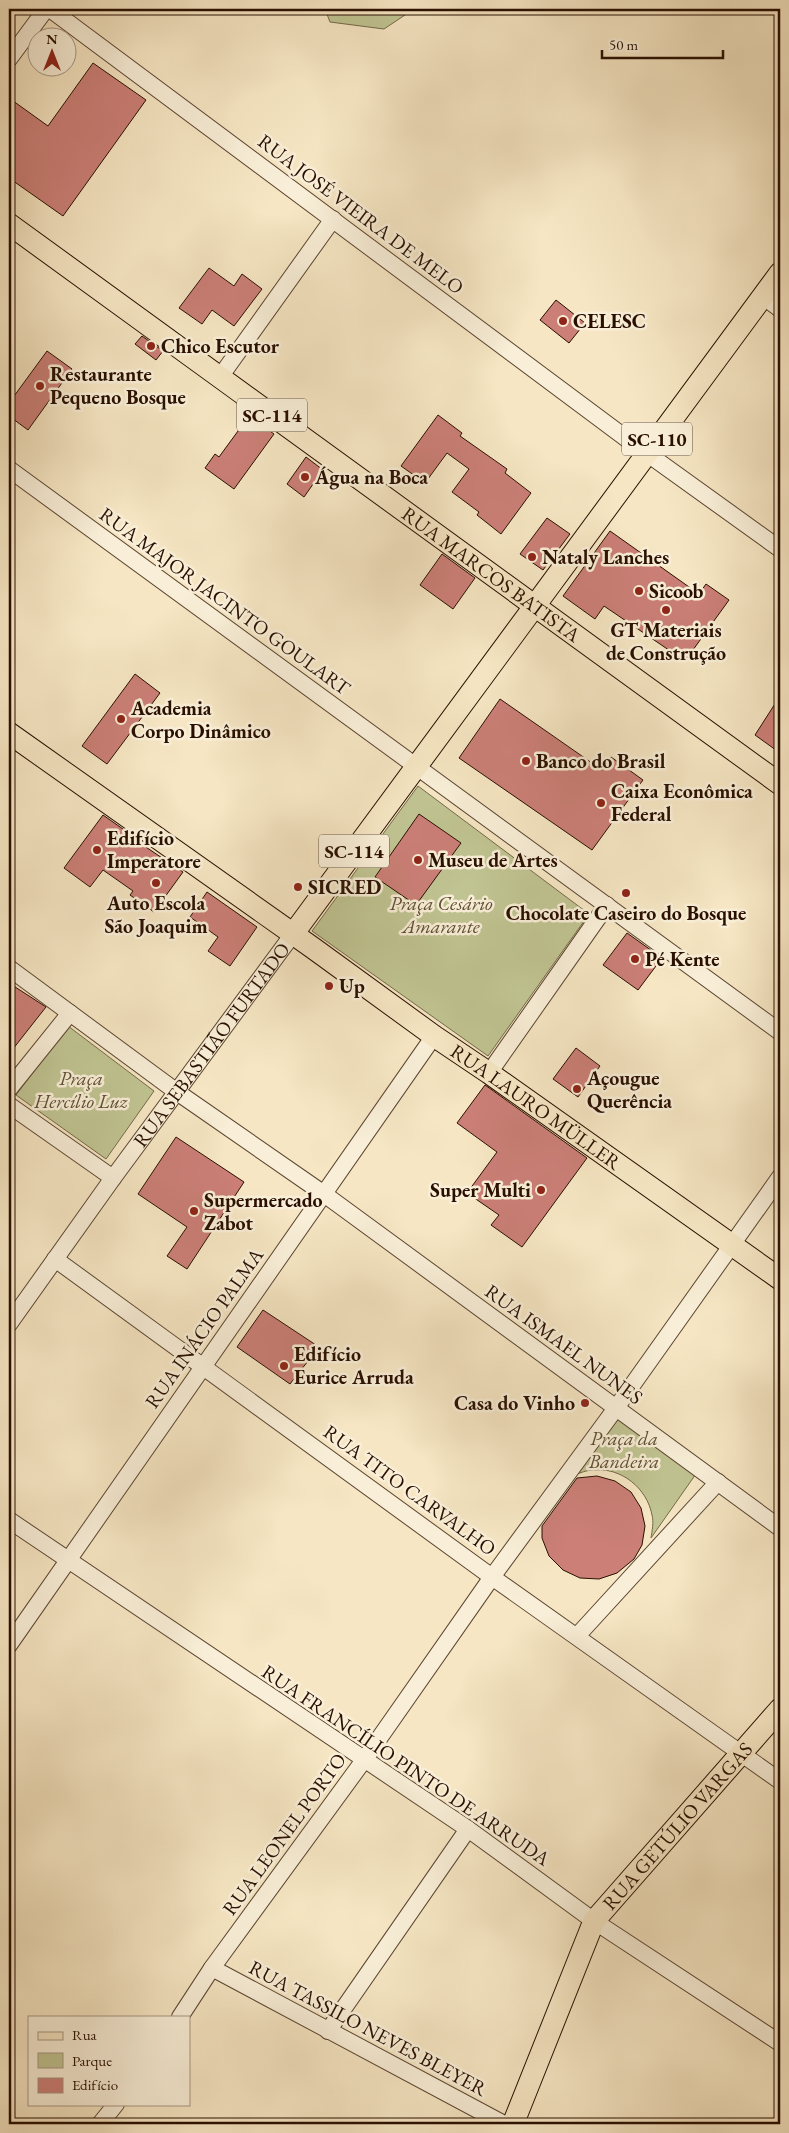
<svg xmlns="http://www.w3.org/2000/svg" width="789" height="2133" font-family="'EB Garamond',serif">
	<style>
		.green { fill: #c0c492; stroke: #746a49 }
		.building { fill: #cb7f77; stroke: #290f00 }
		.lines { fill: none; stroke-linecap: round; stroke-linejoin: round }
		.minor-casing { stroke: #5c4531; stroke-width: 18 }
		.major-casing { stroke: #290f00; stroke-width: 23 }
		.minor { stroke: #f9efd8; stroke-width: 16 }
		.major { stroke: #f6e6c3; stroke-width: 21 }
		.poi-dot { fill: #8f2418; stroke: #f9efd8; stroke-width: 2 }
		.labels { text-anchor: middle; stroke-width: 5; stroke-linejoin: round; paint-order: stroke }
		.shield { fill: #f9efd8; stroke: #675241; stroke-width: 1 }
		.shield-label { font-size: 19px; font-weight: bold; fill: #290f00 }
		.street-label { font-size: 20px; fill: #290f00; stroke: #f9efd8 }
		.poi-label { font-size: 20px; font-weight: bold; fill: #290f00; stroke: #f9efd8; text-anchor: start }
		.park-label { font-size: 20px; font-style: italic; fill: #5e4e33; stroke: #f9efd8 }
	</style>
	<rect width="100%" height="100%" fill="#f6e6c3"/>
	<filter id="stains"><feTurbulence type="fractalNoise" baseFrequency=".004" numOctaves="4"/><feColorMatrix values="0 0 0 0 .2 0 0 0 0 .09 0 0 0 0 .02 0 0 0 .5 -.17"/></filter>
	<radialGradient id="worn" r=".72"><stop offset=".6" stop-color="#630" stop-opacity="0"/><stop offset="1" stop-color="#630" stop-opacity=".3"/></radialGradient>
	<g class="green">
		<polygon points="325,9 414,9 384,29 330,22"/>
		<polygon points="418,786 589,914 488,1056 312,931"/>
		<polygon points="68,1026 154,1091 106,1159 16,1095"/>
		<path d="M618 1414 698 1471 651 1538C652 1531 654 1522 652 1515 647 1488 621 1467 593 1470 587 1470 580 1473 574 1475Z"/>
	</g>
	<g class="building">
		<polygon points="93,63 146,100 63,216 9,178 9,98 48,126"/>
		<polygon points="209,268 234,286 242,274 262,289 234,326 212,310 202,324 179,308"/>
		<polygon points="556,300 585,323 569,343 540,320"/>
		<polygon points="142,336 163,351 156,360 135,344"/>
		<polygon points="47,351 72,369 28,430 9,416 9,403"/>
		<polygon points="438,415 462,433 460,436 507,469 505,473 531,493 501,534 477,515 479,512 452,492 469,469 447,453 425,483 401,466"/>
		<polygon points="249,416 274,434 234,489 205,468 215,454 219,457"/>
		<polygon points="306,457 323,470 304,497 287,484"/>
		<polygon points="547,518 570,534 543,570 520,554"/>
		<polygon points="610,531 699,594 706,584 729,600 685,661 604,606 595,619 563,596"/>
		<polygon points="442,554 475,578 453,609 420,585"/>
		<polygon points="135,674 160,693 107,764 82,746"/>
		<polygon points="780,696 780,753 755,735"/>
		<polygon points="500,699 602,770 611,757 643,780 592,850 459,758"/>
		<polygon points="419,814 461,843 416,905 375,877"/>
		<polygon points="103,815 130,834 128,835 183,872 154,912 130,895 133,891 103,870 90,887 64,868"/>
		<polygon points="207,892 257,927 230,966 208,951 218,937 190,917"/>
		<polygon points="627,933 662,958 638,990 603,965"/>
		<polygon points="9,983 46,1007 9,1054"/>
		<polygon points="576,1048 600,1066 578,1097 553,1079"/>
		<polygon points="485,1085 587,1158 522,1247 491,1225 499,1215 467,1193 497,1152 457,1123"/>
		<polygon points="176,1137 244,1182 187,1269 167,1256 187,1227 138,1194"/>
		<polygon points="263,1310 319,1347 290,1384 237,1347"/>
		<polygon points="597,1476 615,1481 631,1492 641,1508 645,1526 642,1545 634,1559 617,1573 599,1579 580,1578 563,1570 549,1556 542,1538 542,1526 577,1478"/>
	</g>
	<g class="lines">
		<g class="minor-casing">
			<g id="minor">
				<polyline points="50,9 627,439 780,549"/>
				<polyline points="9,59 46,9"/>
				<polyline points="764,297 780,309"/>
				<polyline points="220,377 333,219"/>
				<polyline points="9,469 780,1032"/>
				<polyline points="9,968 177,1092 324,1194 780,1528"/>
				<polyline points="489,1073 607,905"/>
				<polyline points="9,1089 70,1013"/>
				<polyline points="9,1105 113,1178"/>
				<polyline points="55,1259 492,1577 780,1781"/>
				<path id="s1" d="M9 1324 113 1178 293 934"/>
				<polyline points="9,1520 468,1829 594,1921 780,2043"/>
				<polyline points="577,1636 718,1482"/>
				<polyline points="9,1645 434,1036"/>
				<polyline points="212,1968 504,2124"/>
				<polyline points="180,2017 212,1968 364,1760 492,1577 616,1408 780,1177"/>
				<polyline points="328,2031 468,1829"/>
				<polyline points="100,2124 116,2104"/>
			</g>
		</g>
		<g class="major-casing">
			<g id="major">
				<path id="s2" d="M9 224 780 784"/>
				<path id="s3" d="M9 733 313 948 434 1036 489 1073 780 1279"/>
				<polyline points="293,934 780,273"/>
				<path id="s4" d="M513 2124 594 1921 780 1709"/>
			</g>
		</g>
		<use href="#minor" class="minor"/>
		<use href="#major" class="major"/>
	</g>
	<g class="poi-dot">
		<circle cx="563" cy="321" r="5"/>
		<circle cx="151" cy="346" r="5"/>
		<circle cx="40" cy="386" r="5"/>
		<circle cx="305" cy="477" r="5"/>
		<circle cx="532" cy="557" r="5"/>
		<circle cx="639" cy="591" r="5"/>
		<circle cx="666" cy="610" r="5"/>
		<circle cx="121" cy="719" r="5"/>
		<circle cx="526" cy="761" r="5"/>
		<circle cx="601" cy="803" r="5"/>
		<circle cx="97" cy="850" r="5"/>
		<circle cx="418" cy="860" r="5"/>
		<circle cx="156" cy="883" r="5"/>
		<circle cx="298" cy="887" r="5"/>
		<circle cx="626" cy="893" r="5"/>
		<circle cx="635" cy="959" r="5"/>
		<circle cx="329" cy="986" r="5"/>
		<circle cx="577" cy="1089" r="5"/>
		<circle cx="541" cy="1190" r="5"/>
		<circle cx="194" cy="1211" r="5"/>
		<circle cx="284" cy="1366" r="5"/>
		<circle cx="585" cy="1403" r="5"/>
	</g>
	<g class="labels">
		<g class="shield">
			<rect x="237" y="398.5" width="70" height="33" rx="4"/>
			<rect x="622" y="422.5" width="70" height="33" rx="4"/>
			<rect x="319" y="834.5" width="70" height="33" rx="4"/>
		</g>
		<g class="shield-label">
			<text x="272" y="422">SC-114</text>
			<text x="657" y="446">SC-110</text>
			<text x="354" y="858">SC-114</text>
		</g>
		<g class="street-label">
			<text transform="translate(361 214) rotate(37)" y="7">RUA JOSÉ VIEIRA DE MELO</text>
			<text dy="7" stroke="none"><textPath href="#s2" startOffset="596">RUA MARCOS BATISTA</textPath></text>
			<text transform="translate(225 601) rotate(36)" y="7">RUA MAJOR JACINTO GOULART</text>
			<text dy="7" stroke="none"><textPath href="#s1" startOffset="345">RUA SEBASTIÃO FURTADO</textPath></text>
			<text dy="7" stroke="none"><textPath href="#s3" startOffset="646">RUA LAURO MÜLLER</textPath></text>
			<text transform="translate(204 1328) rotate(-55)" y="7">RUA INÁCIO PALMA</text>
			<text transform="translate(564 1344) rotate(36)" y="7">RUA ISMAEL NUNES</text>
			<text transform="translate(410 1490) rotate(36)" y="7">RUA TITO CARVALHO</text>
			<text transform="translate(406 1765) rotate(34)" y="7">RUA FRANCÍLIO PINTO DE ARRUDA</text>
			<text dy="7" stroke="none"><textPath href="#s4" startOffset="345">RUA GETÚLIO VARGAS</textPath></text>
			<text transform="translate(284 1834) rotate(-54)" y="7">RUA LEONEL PORTO</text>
			<text transform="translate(368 2028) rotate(28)" y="7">RUA TASSILO NEVES BLEYER</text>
		</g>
		<g class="poi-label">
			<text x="573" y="328">CELESC</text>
			<text x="161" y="353">Chico Escutor</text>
			<text x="50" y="381">Restaurante<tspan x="50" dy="23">Pequeno Bosque</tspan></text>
			<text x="315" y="484">Água na Boca</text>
			<text x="542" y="564">Nataly Lanches</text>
			<text x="649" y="598">Sicoob</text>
			<text x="666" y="637" text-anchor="middle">GT Materiais<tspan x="666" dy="23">de Construção</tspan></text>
			<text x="131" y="715">Academia<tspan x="131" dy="23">Corpo Dinâmico</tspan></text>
			<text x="536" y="768">Banco do Brasil</text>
			<text x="611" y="798">Caixa Econômica<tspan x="611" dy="23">Federal</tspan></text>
			<text x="107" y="845">Edifício<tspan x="107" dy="23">Imperatore</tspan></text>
			<text x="428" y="867">Museu de Artes</text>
			<text x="308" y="894">SICRED</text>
			<text x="156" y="910" text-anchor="middle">Auto Escola<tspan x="156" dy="23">São Joaquim</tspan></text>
			<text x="626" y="920" text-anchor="middle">Chocolate Caseiro do Bosque</text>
			<text x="645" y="966">Pé Kente</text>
			<text x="339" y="993">Up</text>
			<text x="587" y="1085">Açougue<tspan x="587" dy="23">Querência</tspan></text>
			<text x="531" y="1197" text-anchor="end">Super Multi</text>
			<text x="204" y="1207">Supermercado<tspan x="204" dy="23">Zabot</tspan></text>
			<text x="294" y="1361">Edifício<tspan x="294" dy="23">Eurice Arruda</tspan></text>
			<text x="575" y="1410" text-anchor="end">Casa do Vinho</text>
		</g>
		<g class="park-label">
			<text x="441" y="910">Praça Cesário<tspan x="441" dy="23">Amarante</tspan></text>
			<text x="81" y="1085">Praça<tspan x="81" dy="23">Hercílio Luz</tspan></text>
			<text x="624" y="1445">Praça da<tspan x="624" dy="23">Bandeira</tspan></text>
		</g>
	</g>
	<rect width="789" height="2133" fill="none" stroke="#f6e6c3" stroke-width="30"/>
	<rect x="10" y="10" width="769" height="2113" fill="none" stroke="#290f00" stroke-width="2.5"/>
	<rect x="15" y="15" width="759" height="2103" fill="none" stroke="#290f00"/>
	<rect x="28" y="2016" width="162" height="90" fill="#f9efd8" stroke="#a69582"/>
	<rect x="38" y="2032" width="25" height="8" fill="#f6e6c3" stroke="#a69582"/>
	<text x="72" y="2040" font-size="15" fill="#290f00">Rua</text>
	<rect x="38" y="2053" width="25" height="15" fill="#c0c492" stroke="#a69582"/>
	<text x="72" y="2066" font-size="15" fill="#290f00">Parque</text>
	<rect x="38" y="2078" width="25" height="15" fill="#cb7f77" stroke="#a69582"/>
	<text x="72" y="2090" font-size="15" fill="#290f00">Edifício</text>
	<g transform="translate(52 52)"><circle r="24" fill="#f9efd8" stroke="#a69582"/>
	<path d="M0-4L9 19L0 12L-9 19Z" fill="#8f2418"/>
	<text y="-8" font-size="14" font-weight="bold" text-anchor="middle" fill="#290f00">N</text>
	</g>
	<path d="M602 50v8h121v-8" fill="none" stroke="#290f00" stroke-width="2.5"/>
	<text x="609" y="50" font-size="15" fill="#290f00" stroke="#f9efd8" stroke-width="4" paint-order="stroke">50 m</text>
	<rect width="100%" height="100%" filter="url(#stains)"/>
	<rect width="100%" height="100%" fill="url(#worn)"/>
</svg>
